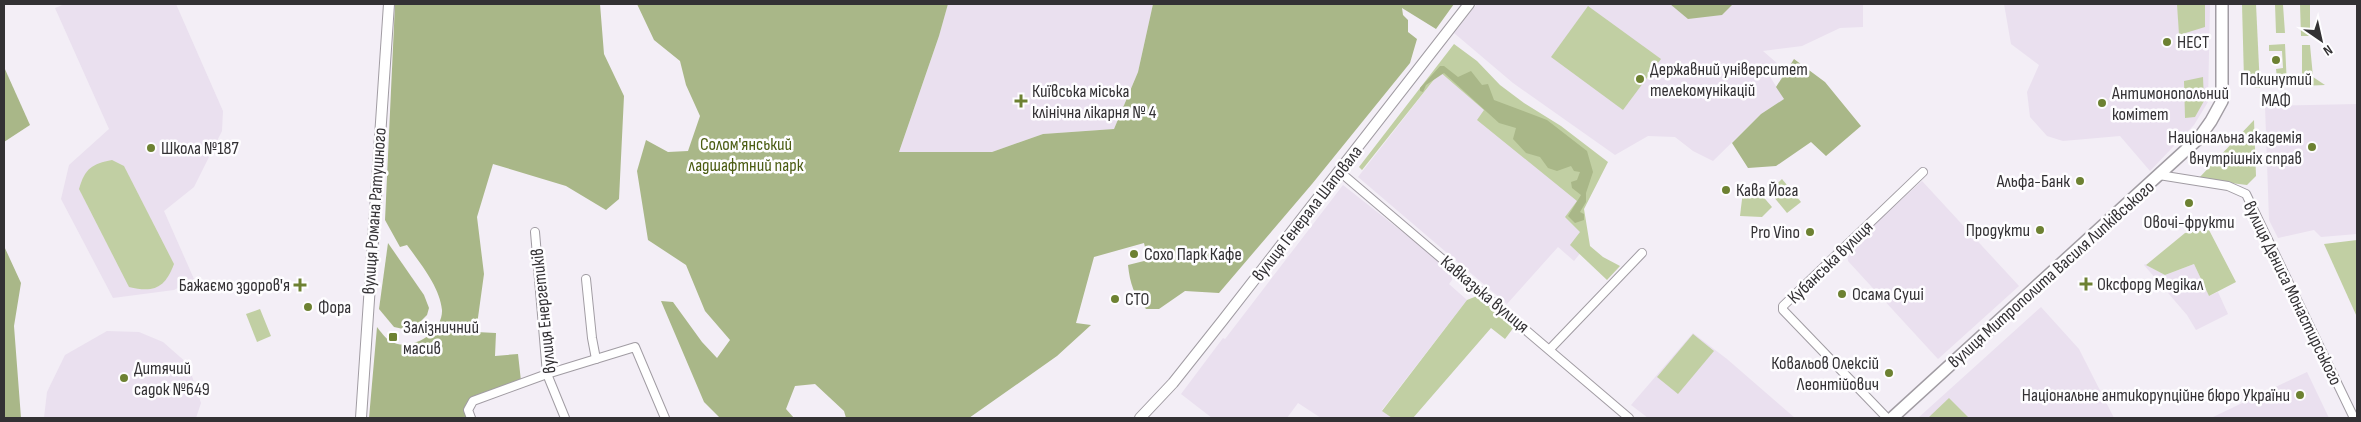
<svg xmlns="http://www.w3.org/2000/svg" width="2361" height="422" font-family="'Sofia Sans Condensed',sans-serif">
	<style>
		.built { fill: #eae0ef }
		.green { fill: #c1cfa3 }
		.forest { fill: #a9b788 }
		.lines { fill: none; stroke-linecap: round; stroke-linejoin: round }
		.minor-casing { stroke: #a19ca3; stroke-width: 10 }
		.tertiary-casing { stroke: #a19ca3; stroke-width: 12 }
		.secondary-casing { stroke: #a19ca3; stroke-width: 14 }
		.minor { stroke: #fff; stroke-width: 8 }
		.tertiary { stroke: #fff; stroke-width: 10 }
		.secondary { stroke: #fff; stroke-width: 11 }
		.poi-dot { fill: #6d8132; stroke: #fefdff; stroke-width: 2 }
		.labels { text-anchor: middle; stroke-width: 5; stroke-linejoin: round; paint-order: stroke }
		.poi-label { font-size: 18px; fill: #333134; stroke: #fefdff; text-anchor: start }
		.park-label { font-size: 18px; fill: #4b5c12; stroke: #fefdff }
		.street-label { font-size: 18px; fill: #333134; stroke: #fefdff }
	</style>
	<rect width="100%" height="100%" fill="#f3eef6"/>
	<g class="built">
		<polygon points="65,4 176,4 223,111 222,131 194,187 164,211 194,279 174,290 113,298 61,199 69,165 109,129 55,8"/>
		<polygon points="948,4 1153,4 1138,72 1114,129 1043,134 992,152 899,152 939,36"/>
		<polygon points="1477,4 1879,4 1863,5 1863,27 1840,28 1802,46 1763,51 1778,64 1769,75 1784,99 1761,114 1713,161 1693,151 1675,137 1648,136 1615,155 1513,83 1454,33"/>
		<polygon points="2004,4 2210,4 2208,102 2194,125 2150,171 2120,136 2063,141 2047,136 2030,117 2027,92 2039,65 2011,44"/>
		<polygon points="1440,72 1587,197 1582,209 1586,246 1574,261 1558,247 1507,304 1358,177"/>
		<polygon points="2357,104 2357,234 2321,237 2314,230 2278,238 2269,220 2265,106"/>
		<polygon points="1922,181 2019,286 1938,359 1848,261 1847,249"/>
		<polygon points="1343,185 1452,271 1452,280 1449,284 1467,300 1382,410 1392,418 1321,418 1298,403 1287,418 1212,418 1181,394 1223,338 1225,339"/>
		<polygon points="2145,264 2165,275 2194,264 2209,296 2218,292 2228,314 2196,330 2187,315 2144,265"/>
		<polygon points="2041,307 2079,349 2114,418 1918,418"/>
		<polygon points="107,331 139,332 163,342 188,364 201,403 196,418 44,418 47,392 65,355"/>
		<polygon points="1693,333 1727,359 1795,418 1648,418 1631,405"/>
		<polygon points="2307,372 2329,418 2211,418"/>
	</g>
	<g class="green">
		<polygon points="2177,4 2205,4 2205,27 2179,35"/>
		<polygon points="2242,4 2256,4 2260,88 2247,86 2244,80"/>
		<polygon points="2275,4 2310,4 2310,36 2301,36 2300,4 2283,5 2285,33 2276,33"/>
		<polygon points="1588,6 1661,59 1623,110 1551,57"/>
		<polygon points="1454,44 1477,61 1500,85 1524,103 1561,126 1608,162 1584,209 1590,246 1603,257 1620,266 1607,280 1570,245 1580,232 1565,217 1577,201 1477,120 1484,110 1440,72 1362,170 1359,167"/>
		<polygon points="2285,44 2287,86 2271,87 2271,79 2277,78 2276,69 2283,68 2282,51 2269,51 2269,45"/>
		<polygon points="2302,45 2310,45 2313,77 2325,85 2302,86"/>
		<polygon points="2203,77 2204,101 2195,117 2185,118 2184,81"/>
		<polygon points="2254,120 2256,176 2247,185 2198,179"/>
		<path d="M112 160 124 166 174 264C165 288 154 293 129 287L79 189C85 168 92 164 112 160Z"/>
		<polygon points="1782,179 1801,202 1787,213 1769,191"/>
		<polygon points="1743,191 1760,193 1772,207 1762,217 1740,216"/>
		<polygon points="2209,230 2236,282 2209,296 2194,264 2165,275 2146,265 2185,233"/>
		<polygon points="2357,240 2357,317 2324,244"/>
		<polygon points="1477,296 1514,327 1505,339 1491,328 1413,418 1392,418 1382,411 1467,300"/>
		<polygon points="260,309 271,336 257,342 246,314"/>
		<polygon points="1693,334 1714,351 1678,394 1657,377"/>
		<polygon points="1949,398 1969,418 1928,418"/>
	</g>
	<g class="forest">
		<path d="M395 4H600L604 54 624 96 619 199 606 210 566 186 493 164 477 217 484 274 476 332 496 333 495 356 518 354 521 381 471 400 464 409 467 418H369L377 327C381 332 385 338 390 341 410 353 443 333 442 310 440 287 420 263 407 245L400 247 385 220Z"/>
		<path d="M637 4H948L939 36 899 152H992L1043 134 1114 129 1138 72 1153 4H1454L1436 29 1402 8 1403 15 1408 20V32L1417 39 1410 63 1312 184 1219 293 1185 291 1159 309H1146C1134 295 1130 284 1128 265L1148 260 1144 243 1094 257 1076 323 1091 325 1057 356 969 418H846L844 411 815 384 795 386 786 409 794 418H720L704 402 661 301 673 302 702 342 717 358 730 340 705 311 686 265 648 240 637 171 646 140 668 152 688 151 700 116 686 85 680 61 654 40Z"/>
		<polygon points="1670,4 1733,4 1722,15 1688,19"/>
		<polygon points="1794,59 1825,82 1861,126 1826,156 1811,142 1776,166 1748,168 1732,143 1761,114 1784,99 1776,87"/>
		<polygon points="1440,66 1444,66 1458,77 1471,71 1482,85 1488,84 1494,100 1547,120 1587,151 1593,172 1586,193 1586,202 1580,212 1584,214 1584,220 1575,223 1568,216 1581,195 1572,188 1571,182 1577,180 1580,172 1574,171 1571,166 1557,171 1548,168 1540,157 1526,153 1513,139 1516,128 1499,123 1444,73 1426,85 1423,92 1420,91 1420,88"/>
		<polygon points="4,67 30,125 4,142"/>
		<polygon points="388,243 424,295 429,308 427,315 416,326 408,330 394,327 379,309"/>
		<polygon points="4,246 21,283 14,326 21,418 4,418"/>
	</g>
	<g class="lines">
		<g class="minor-casing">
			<g id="minor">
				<polyline points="1340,172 1629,418"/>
				<polyline points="2159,175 2228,186 2246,194 2354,418"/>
				<polyline points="535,232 547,374 565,418"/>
				<polyline points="586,279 592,338 596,359"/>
				<polyline points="1550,349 1642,253"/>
				<polyline points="471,418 468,410 473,401 547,374 635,347 665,418"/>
				<polyline points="1887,418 1783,310 1783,306 1923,172"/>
			</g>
		</g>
		<g class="tertiary-casing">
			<g id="tertiary">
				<polyline points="361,418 389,4"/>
				<polyline points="1140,418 1173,383 1223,320 1469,4"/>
			</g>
		</g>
		<g class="secondary-casing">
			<polyline id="secondary" points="1892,418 2199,138 2211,121 2222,101 2222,4"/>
		</g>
		<use href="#minor" class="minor"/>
		<use href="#tertiary" class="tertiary"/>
		<use href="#secondary" class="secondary"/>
	</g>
	<g class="poi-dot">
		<circle cx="2167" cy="42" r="5"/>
		<circle cx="2276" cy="60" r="5"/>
		<circle cx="1640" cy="79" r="5"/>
		<path d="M1018.5 93.5h5v5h5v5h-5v5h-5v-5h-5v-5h5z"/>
		<circle cx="2102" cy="103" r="5"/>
		<circle cx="2312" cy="147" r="5"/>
		<circle cx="151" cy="148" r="5"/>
		<circle cx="2080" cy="181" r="5"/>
		<circle cx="1726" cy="190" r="5"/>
		<circle cx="2189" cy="203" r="5"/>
		<circle cx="2040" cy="230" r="5"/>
		<circle cx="1810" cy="232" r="5"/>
		<circle cx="1134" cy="254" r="5"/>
		<path d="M2083.5 276.5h5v5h5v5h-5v5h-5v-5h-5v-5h5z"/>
		<path d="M297.5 277.5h5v5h5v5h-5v5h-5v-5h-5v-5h5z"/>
		<circle cx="1842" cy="294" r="5"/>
		<circle cx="1115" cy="299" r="5"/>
		<circle cx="308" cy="307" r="5"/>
		<rect x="388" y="332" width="10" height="10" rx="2.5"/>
		<circle cx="1889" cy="373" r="5"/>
		<circle cx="124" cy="378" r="5"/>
		<circle cx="2300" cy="395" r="5"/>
	</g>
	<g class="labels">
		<g class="poi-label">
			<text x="2177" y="48">НЕСТ</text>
			<text x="1650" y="75">Державний університет<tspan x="1650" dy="21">телекомунікацій</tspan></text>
			<text x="2276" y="85" text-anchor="middle">Покинутий<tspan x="2276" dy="21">МАФ</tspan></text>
			<text x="1032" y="97">Київська міська<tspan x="1032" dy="21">клінічна лікарня № 4</tspan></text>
			<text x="2112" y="99">Антимонопольний<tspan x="2112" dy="21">комітет</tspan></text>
			<text x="2302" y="143" text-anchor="end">Національна академія<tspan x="2302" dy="21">внутрішніх справ</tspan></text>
			<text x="161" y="154">Школа №187</text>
			<text x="2070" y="187" text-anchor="end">Альфа-Банк</text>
			<text x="1736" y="196">Кава Йога</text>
			<text x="2189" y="228" text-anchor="middle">Овочі-фрукти</text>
			<text x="2030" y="236" text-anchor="end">Продукти</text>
			<text x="1800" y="238" text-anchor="end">Pro Vino</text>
			<text x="1144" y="260">Сохо Парк Кафе</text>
			<text x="2097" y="290">Оксфорд Медікал</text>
			<text x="290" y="291" text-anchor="end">Бажаємо здоров'я</text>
			<text x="1852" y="300">Осама Суші</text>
			<text x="1125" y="305">СТО</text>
			<text x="318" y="313">Фора</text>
			<text x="403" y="333">Залізничний<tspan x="403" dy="21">масив</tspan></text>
			<text x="1879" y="369" text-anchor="end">Ковальов Олексій<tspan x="1879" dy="21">Леонтійович</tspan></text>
			<text x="134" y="374">Дитячий<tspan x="134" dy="21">садок №649</tspan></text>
			<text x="2290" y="401" text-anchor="end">Національне антикорупційне бюро України</text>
		</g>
		<g class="park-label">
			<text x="746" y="150">Солом'янський<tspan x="746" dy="21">ладшафтний парк</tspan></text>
		</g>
		<g class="street-label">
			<text transform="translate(374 211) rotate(-86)" y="6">вулиця Романа Ратушного</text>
			<text transform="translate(1307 213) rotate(-52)" y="6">вулиця Генерала Шаповала</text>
			<text transform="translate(1830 262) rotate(-44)" y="6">Кубанська вулиця</text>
			<text transform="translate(2051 274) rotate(-42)" y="6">вулиця Митрополита Василя Липківського</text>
			<text transform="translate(2293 293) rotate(64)" y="6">вулиця Дениса Монастирського</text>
			<text transform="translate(1485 294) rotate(40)" y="6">Кавказька вулиця</text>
			<text transform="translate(543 311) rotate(-96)" y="6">вулиця Енергетиків</text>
		</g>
	</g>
	<rect width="2361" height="422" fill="none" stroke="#333134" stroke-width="10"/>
	<g transform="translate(2321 40) rotate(146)" stroke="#fefdff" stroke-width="4" paint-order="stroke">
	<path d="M0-4L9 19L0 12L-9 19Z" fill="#333134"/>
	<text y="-8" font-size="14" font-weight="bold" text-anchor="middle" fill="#333134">N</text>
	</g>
</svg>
